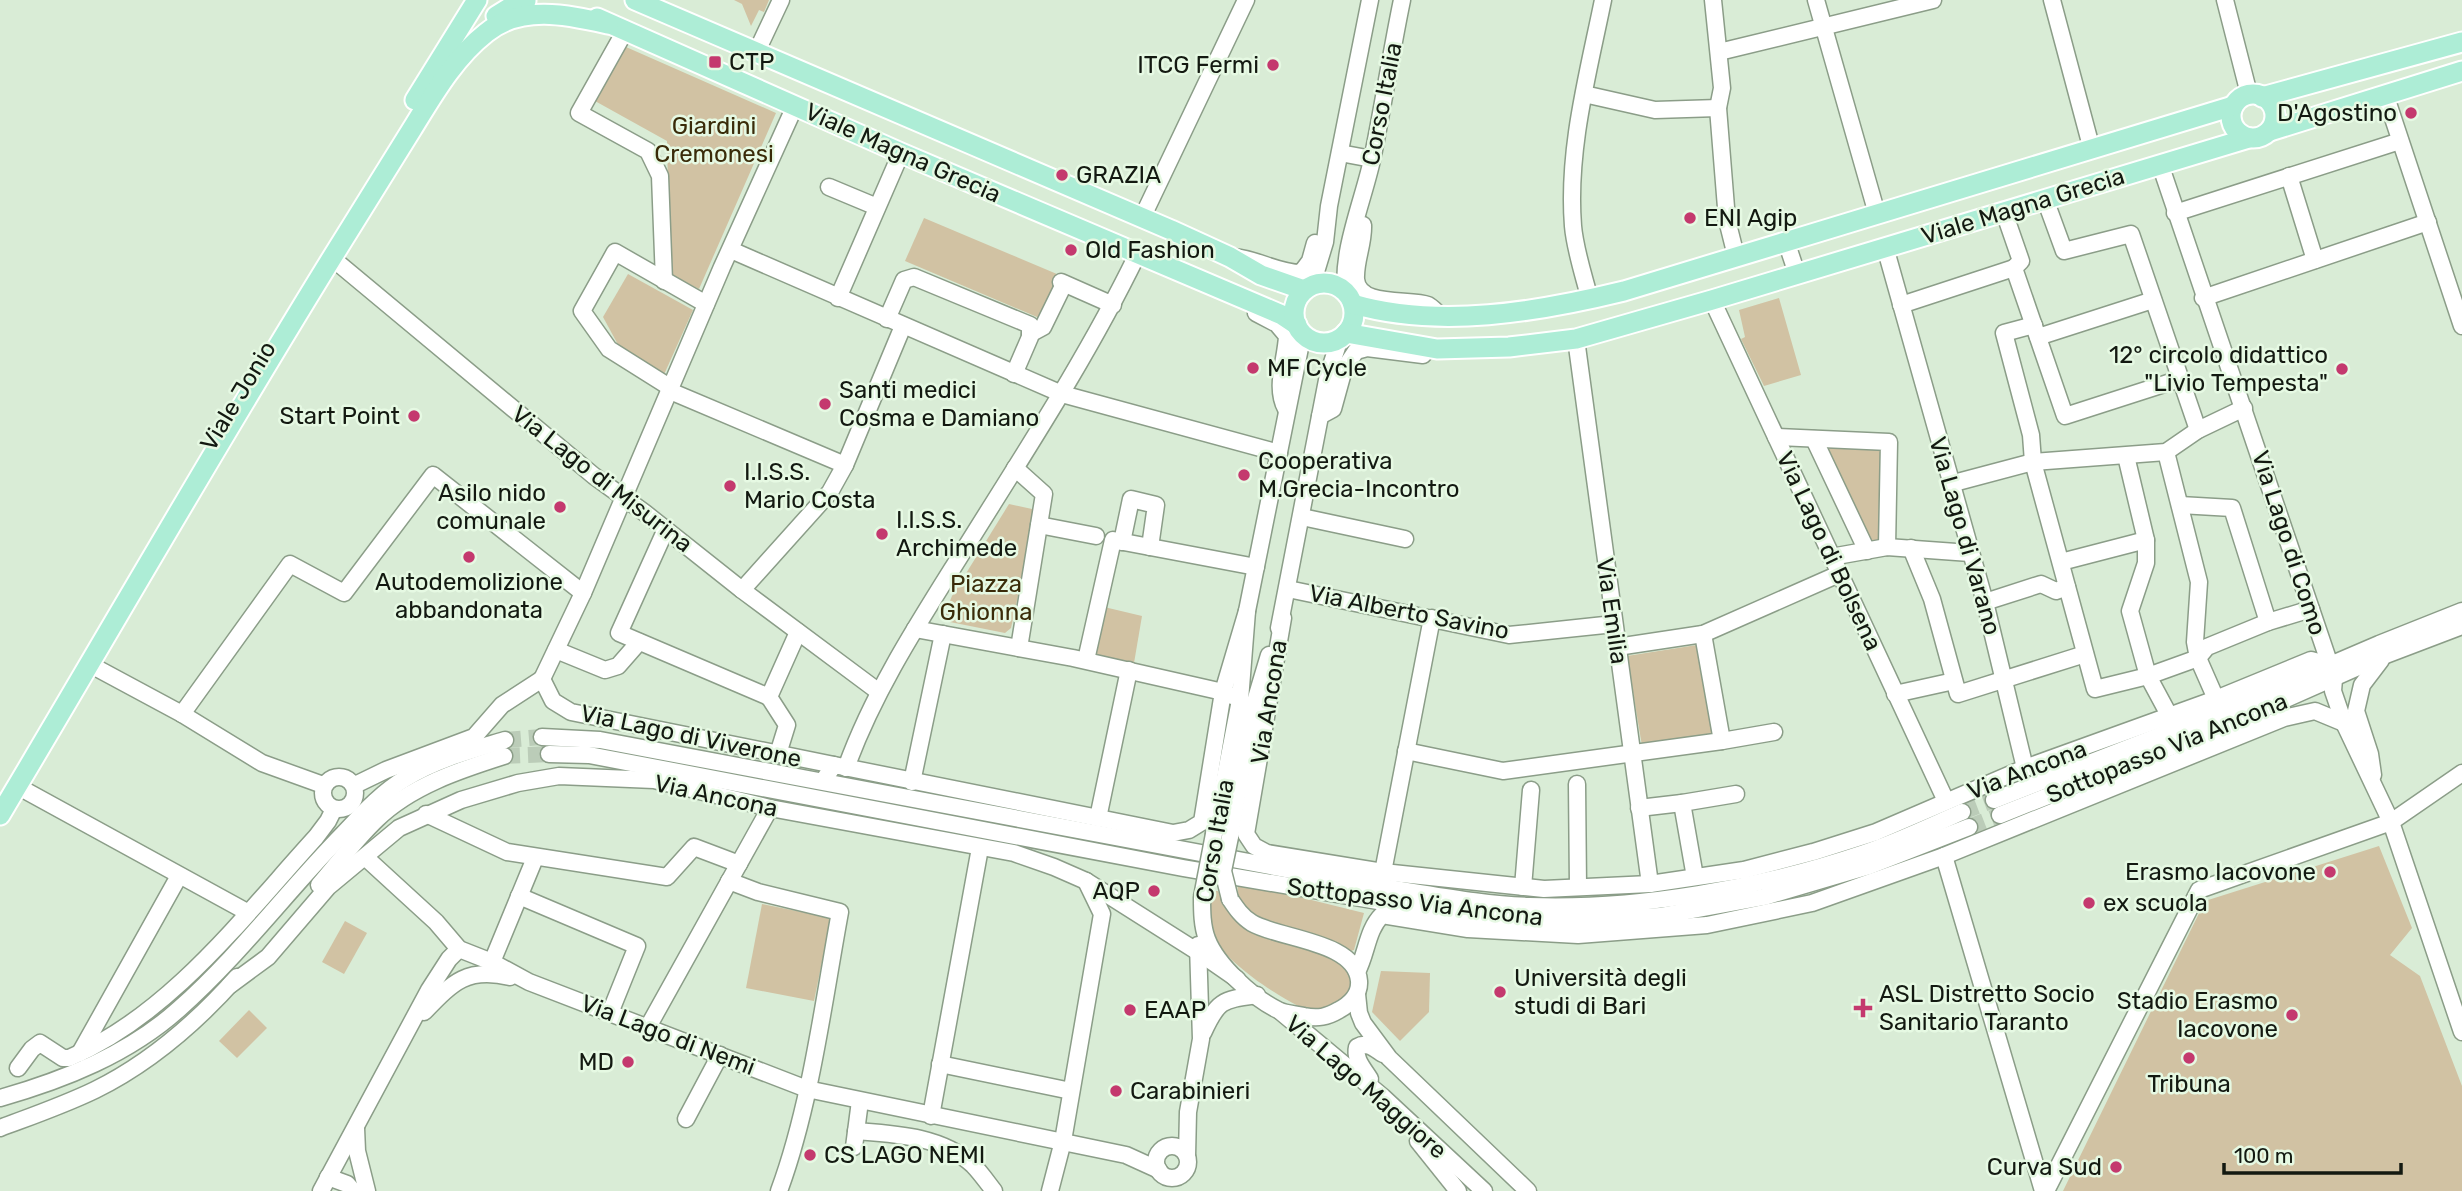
<svg xmlns="http://www.w3.org/2000/svg" width="2462" height="1191" font-family="Rubik,sans-serif">
	<style>
		.green { fill: #d1c2a3 }
		.lines { fill: none; stroke-linecap: round; stroke-linejoin: round }
		.minor-tunnel { stroke: #bbccb8; stroke-width: 16; stroke-dasharray: 16 8; stroke-linecap: butt }
		.minor-casing { stroke: #8b9d88; stroke-width: 19 }
		.major-casing { stroke: #fff; stroke-width: 23 }
		.minor { stroke: #fff; stroke-width: 16 }
		.major { stroke: #adedd6; stroke-width: 19 }
		.minor-bridge-casing { stroke: #8b9d88; stroke-width: 19; stroke-linecap: butt }
		.minor-bridge { stroke: #fff; stroke-width: 16 }
		.poi-dot { fill: #c4396e; stroke: #e6f9e3; stroke-width: 2.5 }
		.labels { text-anchor: middle; stroke-width: 5; stroke-linejoin: round; paint-order: stroke }
		.poi-label { font-size: 24px; fill: #131911; stroke: #e6f9e3; text-anchor: start }
		.street-label { font-size: 24px; fill: #131911; stroke: #e6f9e3 }
		.park-label { font-size: 24px; fill: #3a2b09; stroke: #e6f9e3 }
	</style>
	<rect width="100%" height="100%" fill="#d9ecd6"/>
	<g class="green">
		<polygon points="734,0 769,0 764,12 759,10 751,26 742,4"/>
		<polygon points="626,47 776,113 699,289 670,274 667,141 595,101"/>
		<polygon points="924,218 1064,277 1044,320 905,261"/>
		<polygon points="628,274 693,310 662,379 622,352 603,317"/>
		<polygon points="1779,298 1801,375 1764,386 1741,339 1745,337 1739,310"/>
		<polygon points="1827,443 1884,446 1883,545 1871,548 1824,448"/>
		<polygon points="1009,504 1032,509 1035,517 1011,628 1005,633 945,621 943,618 952,596"/>
		<polygon points="1100,606 1142,616 1134,663 1090,654"/>
		<polygon points="1697,645 1714,735 1642,746 1627,656"/>
		<polygon points="2379,846 2412,928 2390,955 2420,976 2462,1086 2462,1191 2063,1191 2205,901"/>
		<path d="M1238 882 1364 913 1354 950 1351 951C1337 946 1323 941 1309 937 1281 928 1233 921 1238 882Z"/>
		<path d="M1213 891H1218L1223 900 1349 968 1354 986C1338 1006 1334 1010 1307 1010 1281 999 1220 960 1212 932 1208 919 1209 906 1210 893Z"/>
		<polygon points="762,904 831,918 814,1001 746,988"/>
		<polygon points="345,921 367,933 344,974 322,962"/>
		<polygon points="1381,971 1430,973 1429,1012 1400,1041 1372,1012"/>
		<polygon points="249,1010 267,1028 237,1058 219,1041"/>
	</g>
	<g class="lines">
		<g class="minor-tunnel">
			<polyline points="505,740 542,737"/>
			<polyline points="504,756 549,754"/>
			<polyline points="1962,812 1994,800"/>
			<polyline points="1969,827 2000,815"/>
		</g>
		<g class="minor-casing">
			<g id="minor">
				<polyline points="1713,0 1722,88 1718,108 1727,220 1736,256"/>
				<polyline points="1816,0 1877,214"/>
				<polyline points="2052,0 2092,150"/>
				<polyline points="2225,0 2249,94"/>
				<polyline points="625,31 579,113 648,151 660,176 664,281"/>
				<polyline points="757,51 781,0"/>
				<polyline points="1719,52 1933,0"/>
				<polyline points="1584,94 1655,110 1718,108"/>
				<polyline points="2385,94 2462,326"/>
				<polyline points="1340,153 1372,159"/>
				<polyline points="2160,164 2330,665 2334,679 2333,691 2344,723 2391,822 2462,1032"/>
				<polyline points="2289,176 2315,260"/>
				<polyline points="829,187 877,207"/>
				<polyline points="2045,199 2064,251 2131,234 2198,430"/>
				<polyline points="2004,212 2021,261 2014,268 2065,416 2180,379"/>
				<polyline points="2175,213 2400,141"/>
				<polyline points="1142,218 1246,0"/>
				<path d="M1363 225C1364 243 1355 261 1356 279 1358 308 1410 298 1428 305 1432 307 1437 313 1441 316"/>
				<polyline points="1786,241 1797,274"/>
				<polyline points="1885,247 1985,602 2025,768"/>
				<polyline points="731,250 1062,394 1279,453"/>
				<path d="M1234 257C1257 259 1278 273 1301 273L1310 261 1315 243"/>
				<polyline points="332,258 594,476 645,513 742,590 879,692"/>
				<polyline points="1061,282 1113,305"/>
				<polyline points="1312,285 1325,242 1329,206 1370,0"/>
				<path d="M1346 292C1341 252 1363 201 1372 160 1383 107 1391 53 1402 0"/>
				<polyline points="838,298 901,153"/>
				<polyline points="2203,298 2428,222"/>
				<path d="M1590 300C1584 276 1575 250 1573 226 1567 150 1588 74 1603 0"/>
				<polyline points="1712,300 1946,801"/>
				<polyline points="1901,305 2014,268"/>
				<path d="M1256 313 1277 324 1287 336C1286 360 1274 387 1286 409"/>
				<polyline points="887,319 904,280 914,277 1030,325 1030,337 1014,374"/>
				<polyline points="2034,325 2004,333 2031,435 2033,462 2095,689 2148,676 2198,658 2207,647 2268,622 2311,609"/>
				<polyline points="1030,334 1043,327 1064,284"/>
				<polyline points="2038,337 2153,300"/>
				<polyline points="1576,339 1650,884"/>
				<polyline points="671,388 609,349 582,311 615,252 706,304"/>
				<polyline points="670,391 845,465"/>
				<polyline points="1320,416 1333,409 1344,369 1356,351 1367,348 1423,355"/>
				<polyline points="1776,437 1889,442 1887,547"/>
				<polyline points="1814,439 1867,551"/>
				<polyline points="2166,452 2199,582 2195,642 2198,658 2216,699"/>
				<polyline points="2126,456 2146,540 2146,563 2130,611 2148,676 2169,715"/>
				<polyline points="1015,468 1044,494 1019,648"/>
				<polyline points="1950,484 2033,462 2166,452 2198,430 2244,408"/>
				<polyline points="2180,505 2232,508 2268,622"/>
				<polyline points="1302,517 1405,539"/>
				<polyline points="1039,525 1096,536"/>
				<polyline points="666,529 619,633 769,697"/>
				<polyline points="1122,542 1131,499 1156,505 1150,547"/>
				<polyline points="1911,548 1932,599 1958,694 2085,654"/>
				<polyline points="1831,557 1887,547 1970,553"/>
				<polyline points="2061,562 2146,540"/>
				<polyline points="1288,589 1509,635 1614,624"/>
				<polyline points="742,590 830,492 845,465 903,326"/>
				<polyline points="1985,602 2041,584 2056,591 2067,587"/>
				<polyline points="1283,618 1246,834 1254,846 1267,853 1383,872 1544,889 1650,884 1744,870 1813,852 1876,832 2025,768 2216,699 2311,660 2330,665"/>
				<polyline points="1279,628 1328,375 1340,338"/>
				<polyline points="915,629 1073,658 1223,692 1232,696"/>
				<polyline points="1617,647 1703,634 1839,574"/>
				<polyline points="556,650 605,670 618,666 639,642"/>
				<polyline points="1086,660 1113,540 1256,567"/>
				<polyline points="89,664 182,714 262,763 323,785"/>
				<polyline points="542,679 583,593 722,267 795,106"/>
				<polyline points="542,679 553,701 571,712 834,765"/>
				<polyline points="1895,694 1954,681"/>
				<polyline points="769,697 798,632"/>
				<polyline points="769,697 787,725 778,754"/>
				<polyline points="182,714 290,564 344,593 433,475 583,593"/>
				<path d="M542 737 600 740 1381 887C1430 894 1479 904 1529 906 1638 910 1760 888 1864 853 1897 842 1930 826 1962 812"/>
				<polyline points="1722,741 1774,732"/>
				<polyline points="1406,751 1503,771 1722,741 1703,634"/>
				<polyline points="549,754 589,755 1183,868 1378,901 1470,914 1526,919 1569,921 1660,916 1764,897 1869,866 1969,827"/>
				<path d="M846 768C873 693 917 625 959 558 1021 458 1086 360 1137 255"/>
				<polyline points="2373,775 2370,754 2356,711 2362,685 2381,660"/>
				<circle cx="339" cy="793" r="16"/>
				<polyline points="823,781 834,765 1173,833 1189,830 1202,822 1223,692 1247,611"/>
				<polyline points="912,782 943,634"/>
				<polyline points="1577,784 1578,887"/>
				<polyline points="355,785 386,770 474,737 502,705 542,679"/>
				<polyline points="17,786 247,912"/>
				<polyline points="1994,800 2223,711 2379,644 2462,611"/>
				<polyline points="1639,808 1682,803"/>
				<polyline points="426,814 507,852 667,877 694,847 739,864"/>
				<polyline points="2000,815 2234,722 2383,656 2462,626"/>
				<polyline points="1098,818 1129,670"/>
				<polyline points="1214,834 1240,700 1247,611 1303,333"/>
				<polyline points="1230,837 1251,715 1269,655"/>
				<polyline points="1944,856 2043,1191"/>
				<polyline points="365,857 436,922 459,949 492,962 529,982 807,1089 1126,1155 1159,1170"/>
				<polyline points="1383,872 1432,618"/>
				<polyline points="1695,877 1682,803 1736,794"/>
				<path d="M729 881 758 892 840 912C823 1004 811 1104 779 1191"/>
				<path d="M319 885C338 863 356 839 377 819 411 786 460 770 504 756"/>
				<polyline points="1523,887 1531,790"/>
				<polyline points="519,896 637,946 610,1013"/>
				<path d="M1202 897C1202 911 1202 926 1207 939 1217 965 1253 998 1278 1010 1285 1014 1296 1014 1304 1016 1318 1019 1327 1017 1339 1010 1350 1004 1360 994 1359 981 1356 941 1279 939 1252 923 1242 917 1236 908 1230 899"/>
				<polyline points="492,962 535,858"/>
				<path d="M1357 972C1367 953 1367 930 1382 915L1468 929 1578 935 1707 925 1812 903 1944 856 2284 718 2315 711 2344 723"/>
				<polyline points="230,985 268,957 328,887 399,828 461,800 518,783 559,776 654,780 770,808 1014,853 1054,867 1086,881 1198,952 1237,979"/>
				<polyline points="1357,994 1359,1013 1363,1023 1389,1058 1528,1191"/>
				<path d="M424 1012C453 982 467 967 510 977"/>
				<polyline points="1281,1012 1383,1097 1484,1191"/>
				<polyline points="648,1027 770,808"/>
				<path d="M1203 1033C1218 1000 1222 1000 1257 995"/>
				<polyline points="80,1053 179,876"/>
				<polyline points="940,1064 1071,1091"/>
				<path d="M18 1068 32 1049 40 1043 63 1058H69C170 1015 243 917 316 837L328 821 334 809"/>
				<path d="M1370 1079C1364 1069 1354 1059 1357 1047 1367 1041 1375 1049 1383 1054"/>
				<path d="M0 1098C64 1080 129 1054 179 1009 239 956 287 891 343 834 362 814 382 792 406 778 437 759 472 750 505 740"/>
				<polyline points="931,1116 980,848"/>
				<polyline points="686,1119 720,1055"/>
				<path d="M0 1128C32 1116 64 1105 95 1090 150 1063 196 1023 237 977"/>
				<polyline points="356,1128 357,1151 367,1191"/>
				<path d="M856 1131C896 1134 942 1136 973 1165 980 1172 987 1182 994 1191"/>
				<polyline points="1418,1141 1458,1191"/>
				<circle cx="1172" cy="1162" r="16"/>
				<polyline points="854,1147 860,1101"/>
				<polyline points="1187,1156 1188,1112 1201,1039 1198,945"/>
				<polyline points="328,1177 347,1184 353,1191"/>
				<polyline points="321,1191 429,990 449,959 459,949"/>
				<polyline points="1050,1191 1063,1141 1102,914 1086,881"/>
				<polyline points="2046,1191 2199,890 2391,822 2462,773"/>
			</g>
		</g>
		<g class="major-casing">
			<g id="major">
				<polyline points="635,0 1171,230 1230,257 1261,275 1304,290"/>
				<polyline points="496,16 514,5 526,1"/>
				<polyline points="597,18 901,153 1282,315 1297,325"/>
				<circle cx="2253" cy="116" r="22"/>
				<polyline points="2262,97 2462,42"/>
				<polyline points="415,100 477,0"/>
				<polyline points="2270,131 2462,71"/>
				<circle cx="1324" cy="313" r="30"/>
				<path d="M1353 304C1439 329 1538 312 1624 291L2233 106"/>
				<polyline points="1346,333 1437,349 1509,347 1576,339 1712,300 2249,138"/>
				<path d="M0 815C116 621 228 424 348 232 369 198 390 164 412 129 433 95 454 58 486 33 521 4 568 15 608 24"/>
			</g>
		</g>
		<use href="#minor" class="minor"/>
		<use href="#major" class="major"/>
		<g class="minor-bridge-casing">
			<g id="minor-bridge">
				<polyline points="1230,837 1223,871 1230,899"/>
				<polyline points="1202,897 1214,834"/>
			</g>
		</g>
		<use href="#minor-bridge" class="minor-bridge"/>
	</g>
	<g class="poi-dot">
		<rect x="708" y="55" width="14" height="14" rx="3.5"/>
		<circle cx="1273" cy="65" r="7"/>
		<circle cx="2411" cy="113" r="7"/>
		<circle cx="1062" cy="175" r="7"/>
		<circle cx="1690" cy="218" r="7"/>
		<circle cx="1071" cy="250" r="7"/>
		<circle cx="1253" cy="368" r="7"/>
		<circle cx="2342" cy="369" r="7"/>
		<circle cx="825" cy="404" r="7"/>
		<circle cx="414" cy="416" r="7"/>
		<circle cx="1244" cy="475" r="7"/>
		<circle cx="730" cy="486" r="7"/>
		<circle cx="560" cy="507" r="7"/>
		<circle cx="882" cy="534" r="7"/>
		<circle cx="469" cy="557" r="7"/>
		<circle cx="2330" cy="872" r="7"/>
		<circle cx="1154" cy="891" r="7"/>
		<circle cx="2089" cy="903" r="7"/>
		<circle cx="1500" cy="992" r="7"/>
		<path d="M1859.5 997.5h7v7h7v7h-7v7h-7v-7h-7v-7h7z"/>
		<circle cx="1130" cy="1010" r="7"/>
		<circle cx="2292" cy="1015" r="7"/>
		<circle cx="2189" cy="1058" r="7"/>
		<circle cx="628" cy="1062" r="7"/>
		<circle cx="1116" cy="1091" r="7"/>
		<circle cx="810" cy="1155" r="7"/>
		<circle cx="2116" cy="1167" r="7"/>
	</g>
	<g class="labels">
		<g class="poi-label">
			<text x="729" y="70">CTP</text>
			<text x="1259" y="73" text-anchor="end">ITCG Fermi</text>
			<text x="2397" y="121" text-anchor="end">D'Agostino</text>
			<text x="1076" y="183">GRAZIA</text>
			<text x="1704" y="226">ENI Agip</text>
			<text x="1085" y="258">Old Fashion</text>
			<text x="2328" y="363" text-anchor="end">12° circolo didattico<tspan x="2328" dy="28">"Livio Tempesta"</tspan></text>
			<text x="1267" y="376">MF Cycle</text>
			<text x="839" y="398">Santi medici<tspan x="839" dy="28">Cosma e Damiano</tspan></text>
			<text x="400" y="424" text-anchor="end">Start Point</text>
			<text x="1258" y="469">Cooperativa<tspan x="1258" dy="28">M.Grecia-Incontro</tspan></text>
			<text x="744" y="480">I.I.S.S.<tspan x="744" dy="28">Mario Costa</tspan></text>
			<text x="546" y="501" text-anchor="end">Asilo nido<tspan x="546" dy="28">comunale</tspan></text>
			<text x="896" y="528">I.I.S.S.<tspan x="896" dy="28">Archimede</tspan></text>
			<text x="469" y="590" text-anchor="middle">Autodemolizione<tspan x="469" dy="28">abbandonata</tspan></text>
			<text x="2316" y="880" text-anchor="end">Erasmo Iacovone</text>
			<text x="1140" y="899" text-anchor="end">AQP</text>
			<text x="2103" y="911">ex scuola</text>
			<text x="1514" y="986">Università degli<tspan x="1514" dy="28">studi di Bari</tspan></text>
			<text x="1879" y="1002">ASL Distretto Socio<tspan x="1879" dy="28">Sanitario Taranto</tspan></text>
			<text x="2278" y="1009" text-anchor="end">Stadio Erasmo<tspan x="2278" dy="28">Iacovone</tspan></text>
			<text x="1144" y="1018">EAAP</text>
			<text x="614" y="1070" text-anchor="end">MD</text>
			<text x="2189" y="1092" text-anchor="middle">Tribuna</text>
			<text x="1130" y="1099">Carabinieri</text>
			<text x="824" y="1163">CS LAGO NEMI</text>
			<text x="2102" y="1175" text-anchor="end">Curva Sud</text>
		</g>
		<g class="street-label">
			<text transform="translate(1382 104) rotate(-79)" y="8">Corso Italia</text>
			<text transform="translate(903 153) rotate(24)" y="8">Viale Magna Grecia</text>
			<text transform="translate(2023 206) rotate(-17)" y="8">Viale Magna Grecia</text>
			<text transform="translate(238 396) rotate(-59)" y="8">Viale Jonio</text>
			<text transform="translate(602 479) rotate(38)" y="8">Via Lago di Misurina</text>
			<text transform="translate(1965 536) rotate(74)" y="8">Via Lago di Varano</text>
			<text transform="translate(2289 543) rotate(72)" y="8">Via Lago di Como</text>
			<text transform="translate(1829 551) rotate(65)" y="8">Via Lago di Bolsena</text>
			<text transform="translate(1612 611) rotate(82)" y="8">Via Emilia</text>
			<text transform="translate(1409 612) rotate(11)" y="8">Via Alberto Savino</text>
			<text transform="translate(1269 702) rotate(-81)" y="8">Via Ancona</text>
			<text transform="translate(691 736) rotate(12)" y="8">Via Lago di Viverone</text>
			<text transform="translate(2167 748) rotate(-22)" y="8">Sottopasso Via Ancona</text>
			<text transform="translate(2027 770) rotate(-21)" y="8">Via Ancona</text>
			<text transform="translate(716 796) rotate(12)" y="8">Via Ancona</text>
			<text transform="translate(1215 841) rotate(-80)" y="8">Corso Italia</text>
			<text transform="translate(1415 902) rotate(7)" y="8">Sottopasso Via Ancona</text>
			<text transform="translate(668 1035) rotate(21)" y="8">Via Lago di Nemi</text>
			<text transform="translate(1366 1087) rotate(41)" y="8">Via Lago Maggiore</text>
		</g>
		<g class="park-label">
			<text x="714" y="134">Giardini<tspan x="714" dy="28">Cremonesi</tspan></text>
			<text x="986" y="592">Piazza<tspan x="986" dy="28">Ghionna</tspan></text>
		</g>
	</g>
	<path d="M2224 1163v10h177v-10" fill="none" stroke="#131911" stroke-width="3.5"/>
	<text x="2234" y="1163" font-size="21" fill="#131911" stroke="#e6f9e3" stroke-width="5" paint-order="stroke">100 m</text>
</svg>
